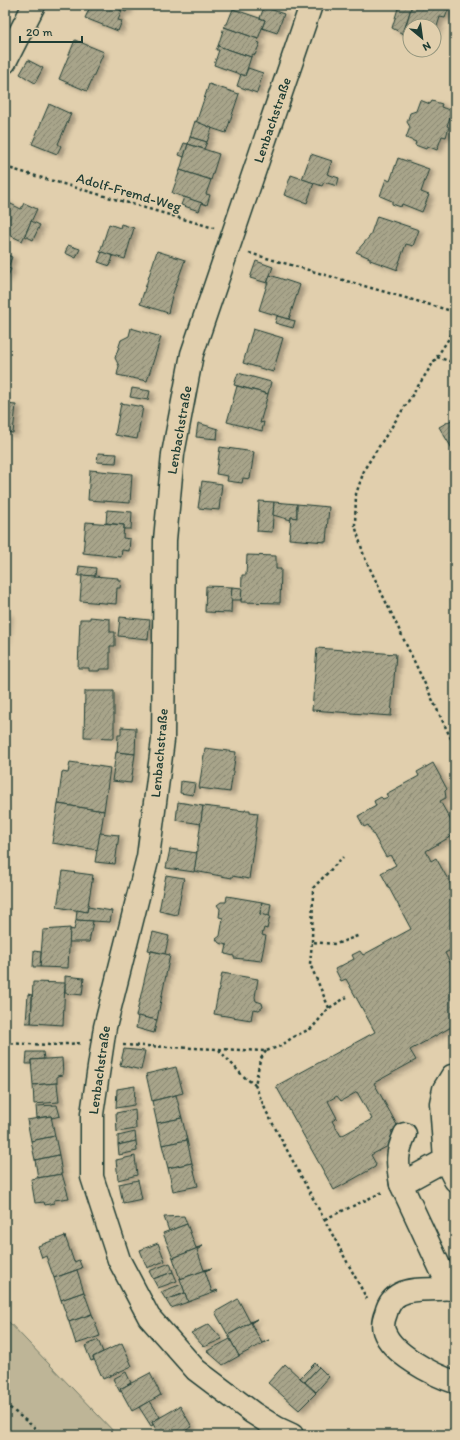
<svg xmlns="http://www.w3.org/2000/svg" width="460" height="1440" font-family="Itim,sans-serif">
	<style>
		.park { fill: #beb597; stroke: #6e7966 }
		.building { fill: url(#building-hatch); stroke: #1f3d34; fill-rule: evenodd; filter: url(#shadow) }
		.lines { fill: none; stroke-linecap: round; stroke-linejoin: round }
		.minor-casing { stroke: #1f3d34; stroke-width: 25 }
		.path { stroke: #1f3d34; stroke-width: 2.5; stroke-dasharray: 3 3; stroke-linecap: butt }
		.minor { stroke: #e1cfad; stroke-width: 22 }
		.labels { text-anchor: middle; stroke-width: 3; stroke-linejoin: round; paint-order: stroke }
		.street-label { font-size: 14px; fill: #1f3d34; stroke: #e1cfad }
	</style>
	<defs>
		<pattern id="building-hatch" width="6" height="6" patternUnits="userSpaceOnUse"><rect width="6" height="6" fill="#a8a48a"/><path d="M-1 1l2-2M0 6l6-6M5 7l2-2" fill="none" stroke="#888772"/></pattern>
		<filter id="shadow"><feDropShadow dx="4.5" dy="2.5" stdDeviation="2" flood-color="#0004"/></filter>
	</defs>
	<rect width="100%" height="100%" fill="#e1cfad"/>
	<filter id="ink" filterUnits="userSpaceOnUse"><feTurbulence type="fractalNoise" baseFrequency=".025" numOctaves="2"/><feDisplacementMap in="SourceGraphic" scale="8" xChannelSelector="R" yChannelSelector="G"/><feConvolveMatrix kernelMatrix="1 2 1 2 8 2 1 2 1" color-interpolation-filters="sRGB"/></filter>
	<g filter="url(#ink)">
		<polygon class="park" points="5,1318 117,1435 5,1435"/>
		<g class="building">
			<polygon points="91,5 108,5 122,11 118,20 122,21 118,31 85,18"/>
			<polygon points="108,5 129,5 126,12"/>
			<polygon points="399,5 412,5 403,34 392,28"/>
			<polygon points="412,5 450,5 445,18 440,17 434,36 434,26 410,26 410,34 404,32"/>
			<polygon points="264,7 284,14 277,33 262,28 265,20 260,18"/>
			<polygon points="233,9 265,20 258,39 224,27 225,24 227,24"/>
			<polygon points="224,27 258,39 257,42 260,43 255,55 253,54 251,57 218,46"/>
			<polygon points="75,40 104,52 87,91 59,79"/>
			<polygon points="218,46 251,57 245,76 214,65 219,50 216,50"/>
			<polygon points="28,60 43,68 35,83 20,74"/>
			<polygon points="248,68 263,73 257,93 237,86 241,74 245,76"/>
			<polygon points="209,84 239,94 226,133 196,123"/>
			<polygon points="420,100 430,104 432,101 442,104 441,107 452,111 447,126 449,127 446,137 442,136 437,150 427,146 426,149 415,145 416,142 406,138 410,127 407,122 410,113 416,111"/>
			<polygon points="49,104 71,114 58,144 61,146 57,154 32,144"/>
			<polygon points="195,121 212,128 207,142 190,137"/>
			<polygon points="190,137 207,142 204,149 188,144"/>
			<polygon points="184,143 188,144 184,157 179,155"/>
			<polygon points="188,144 219,154 211,180 180,170"/>
			<polygon points="311,154 332,161 327,174 339,178 337,186 324,182 322,186 302,179"/>
			<polygon points="398,158 429,169 421,192 429,195 422,212 402,204 401,207 392,204 392,201 380,196 386,179 390,181"/>
			<polygon points="180,170 211,180 206,194 210,195 207,205 172,193"/>
			<polygon points="291,175 314,183 307,203 284,195"/>
			<polygon points="184,197 202,203 199,211 181,205"/>
			<polygon points="5,201 21,209 24,203 37,209 22,241 5,233"/>
			<polygon points="377,216 419,230 413,246 406,244 397,268 398,270 370,260 370,258 356,252 370,236"/>
			<polygon points="31,221 40,225 33,240 25,236"/>
			<polygon points="109,224 120,228 121,224 134,228 125,259 100,252"/>
			<polygon points="68,245 80,249 76,258 65,253"/>
			<polygon points="157,251 185,260 172,296 168,313 140,304"/>
			<polygon points="102,252 113,256 110,266 98,262"/>
			<polygon points="5,254 12,257 8,268 11,269 6,280"/>
			<polygon points="256,261 273,267 267,283 250,278"/>
			<polygon points="270,275 300,285 289,319 259,310"/>
			<polygon points="277,316 295,321 293,328 275,323"/>
			<polygon points="131,328 161,337 147,381 117,375 119,366 115,358 121,340 129,336"/>
			<polygon points="253,329 283,338 273,372 243,363"/>
			<polygon points="238,373 271,382 268,394 234,385"/>
			<polygon points="237,386 268,394 260,423 264,422 262,431 227,422"/>
			<polygon points="132,388 150,391 148,400 130,397"/>
			<polygon points="121,403 143,407 137,439 115,435"/>
			<polygon points="5,404 16,405 13,433 5,432"/>
			<polygon points="455,418 455,449 453,450 439,427"/>
			<polygon points="198,423 218,429 217,439 196,437"/>
			<polygon points="220,447 254,452 250,479 243,478 242,483 227,481 228,476 216,474"/>
			<polygon points="98,453 117,454 116,463 97,462"/>
			<polygon points="90,470 132,474 130,503 88,500"/>
			<polygon points="202,481 222,484 219,510 198,508"/>
			<polygon points="259,501 274,502 272,532 257,531"/>
			<polygon points="274,502 297,504 297,518 291,517 291,520 273,515"/>
			<polygon points="297,504 329,507 326,542 289,539 291,517 297,518"/>
			<polygon points="107,510 132,512 131,529 124,529 124,525 106,523"/>
			<polygon points="86,522 124,525 123,538 130,539 129,551 122,550 121,557 83,553"/>
			<polygon points="247,555 276,556 276,569 281,569 280,603 241,602 242,575 246,575"/>
			<polygon points="79,566 96,568 95,576 78,576"/>
			<polygon points="82,575 118,578 118,580 121,580 120,588 117,588 116,604 80,601"/>
			<polygon points="206,586 232,587 231,613 205,612"/>
			<polygon points="232,587 242,588 241,600 231,600"/>
			<polygon points="5,614 8,614 5,641"/>
			<polygon points="90,617 110,619 110,632 115,632 115,646 110,646 110,669 100,669 99,671 89,671 89,668 78,668 80,619 90,619"/>
			<polygon points="120,617 150,620 148,639 118,636"/>
			<polygon points="317,648 396,654 391,716 312,710"/>
			<polygon points="85,691 114,691 114,738 84,737"/>
			<polygon points="121,727 136,728 135,754 117,752 118,735 121,735"/>
			<polygon points="205,748 236,752 230,792 199,788"/>
			<polygon points="116,752 135,754 131,783 112,781"/>
			<polygon points="70,762 110,768 104,811 58,804 62,772 68,773"/>
			<path d="M433 763 447 789 445 791 446 798 440 801 455 828V834L426 851 431 861 436 858 455 892V957L451 950 445 953 455 972V1025L410 1050 416 1060 374 1083 397 1125 396 1129 391 1131 395 1139 394 1143 371 1155 376 1164 375 1167 334 1190 276 1086 375 1032 346 979 341 981 335 969 354 959 352 955 360 951 363 955 411 929 381 873 396 865 390 855 386 857 368 825 364 827 358 816 376 806 374 801 381 797 383 799 388 797 386 794 419 776 417 772ZM357 1092 372 1119 341 1136 332 1121 337 1118 328 1101 337 1096 341 1101Z"/>
			<polygon points="181,781 195,783 193,795 180,793"/>
			<polygon points="178,802 203,806 201,824 176,820"/>
			<polygon points="58,804 104,811 98,850 52,843"/>
			<polygon points="203,806 245,811 245,810 250,810 250,812 258,813 249,879 232,876 232,878 194,871"/>
			<polygon points="100,833 119,835 115,864 95,862"/>
			<polygon points="170,849 197,853 194,872 166,868"/>
			<polygon points="63,871 93,875 87,912 57,907"/>
			<polygon points="166,875 184,878 177,915 159,911"/>
			<polygon points="227,896 262,902 260,914 270,916 267,929 264,928 262,935 266,936 261,961 234,958 234,956 225,954 227,945 219,943 216,939 220,936 223,918 219,917 220,909 217,905 221,902 226,902"/>
			<polygon points="262,902 271,904 269,916 260,914"/>
			<polygon points="88,907 112,911 110,922 76,920 77,910 87,912"/>
			<polygon points="76,920 93,921 89,942 69,942 70,929 74,930"/>
			<polygon points="70,928 68,968 40,967 43,930"/>
			<polygon points="153,932 169,936 165,954 148,950"/>
			<polygon points="34,951 41,952 40,967 33,967"/>
			<polygon points="151,951 170,955 157,1020 136,1016"/>
			<polygon points="222,973 258,979 255,997 256,1001 262,1003 263,1007 259,1010 253,1009 251,1020 214,1014"/>
			<polygon points="65,976 84,978 82,995 65,993"/>
			<polygon points="33,982 65,983 63,1025 31,1023"/>
			<polygon points="28,994 32,995 31,1023 26,1023"/>
			<polygon points="138,1016 157,1020 154,1033 136,1028"/>
			<polygon points="124,1049 145,1051 141,1070 120,1065"/>
			<polygon points="27,1052 43,1052 44,1059 31,1060 31,1064 26,1064"/>
			<polygon points="62,1058 63,1075 57,1076 57,1083 33,1085 31,1060"/>
			<polygon points="176,1067 183,1093 152,1101 146,1074"/>
			<polygon points="57,1083 59,1102 34,1104 33,1085"/>
			<polygon points="135,1086 134,1105 116,1108 117,1089"/>
			<polygon points="176,1095 182,1118 157,1123 152,1101"/>
			<polygon points="57,1105 60,1116 52,1118 51,1116 37,1118 36,1106"/>
			<polygon points="135,1109 136,1129 117,1132 116,1113"/>
			<polygon points="51,1116 55,1136 31,1141 27,1120"/>
			<polygon points="182,1118 187,1140 162,1145 157,1123"/>
			<polygon points="135,1132 136,1141 118,1145 118,1136"/>
			<polygon points="55,1136 59,1155 35,1160 31,1141"/>
			<polygon points="187,1140 192,1163 168,1168 162,1145"/>
			<polygon points="136,1141 137,1151 119,1155 118,1145"/>
			<polygon points="59,1155 62,1174 38,1178 35,1160"/>
			<polygon points="135,1156 137,1175 118,1180 116,1160"/>
			<polygon points="192,1163 198,1186 173,1191 168,1168"/>
			<polygon points="62,1174 69,1198 54,1200 54,1203 45,1205 44,1202 35,1203 31,1179"/>
			<polygon points="138,1180 142,1199 123,1203 119,1184"/>
			<polygon points="184,1216 187,1224 169,1231 164,1217"/>
			<polygon points="187,1224 196,1248 203,1246 173,1258 163,1233"/>
			<polygon points="65,1236 74,1262 79,1260 82,1268 54,1278 46,1256 42,1258 38,1246"/>
			<polygon points="158,1243 165,1261 147,1268 140,1250"/>
			<polygon points="203,1246 197,1250 204,1270 212,1268 180,1279 173,1258"/>
			<polygon points="170,1263 173,1272 153,1279 149,1271"/>
			<polygon points="212,1268 205,1271 212,1292 217,1290 218,1291 188,1302 180,1279"/>
			<polygon points="77,1270 84,1292 61,1300 54,1278"/>
			<polygon points="173,1272 177,1281 158,1288 153,1279"/>
			<polygon points="182,1284 185,1293 166,1300 161,1292"/>
			<polygon points="84,1292 92,1314 69,1322 61,1300"/>
			<polygon points="185,1293 188,1302 171,1308 166,1300"/>
			<polygon points="238,1299 250,1322 257,1319 228,1335 215,1312"/>
			<polygon points="92,1314 100,1336 76,1344 69,1322"/>
			<polygon points="257,1319 251,1323 262,1343 269,1340 239,1356 228,1335"/>
			<polygon points="209,1324 222,1339 204,1347 191,1333"/>
			<polygon points="230,1339 239,1356 223,1365 207,1351"/>
			<polygon points="98,1340 103,1352 93,1357 94,1360 91,1361 85,1346"/>
			<polygon points="122,1343 132,1366 103,1379 93,1357"/>
			<polygon points="315,1363 319,1367 305,1382 300,1378"/>
			<polygon points="285,1364 316,1393 299,1410 268,1383"/>
			<polygon points="319,1367 329,1377 316,1392 305,1382"/>
			<polygon points="126,1372 131,1383 120,1389 122,1391 120,1392 113,1379"/>
			<polygon points="150,1373 161,1395 132,1411 120,1389"/>
			<polygon points="150,1401 160,1417 152,1422 153,1425 151,1426 139,1407"/>
			<polygon points="180,1406 192,1427 177,1435 159,1435 152,1422"/>
		</g>
		<g class="lines">
			<g class="minor-casing">
				<g id="minor">
					<polyline points="5,62 34,5"/>
					<polyline points="452,1076 444,1089 441,1103 445,1160 455,1180"/>
					<polyline points="445,1160 401,1184 450,1289"/>
					<path d="M401 1184C397 1163 396 1154 405 1134"/>
					<path d="M455 1287C437 1292 417 1286 400 1294 392 1298 388 1305 386 1313 384 1318 382 1325 384 1331 392 1354 433 1375 455 1382"/>
					<polyline points="292,1435 277,1428 253,1413 196,1370 149,1317 119,1260 92,1177 92,1114 105,1027 148,857 163,740 165,540 173,454 192,354 311,5"/>
				</g>
			</g>
			<g class="path">
				<polyline points="5,167 214,228"/>
				<polyline points="249,253 455,312"/>
				<polyline points="455,329 365,468 356,494 355,525 364,556 455,747"/>
				<polyline points="437,357 455,363"/>
				<polyline points="455,753 453,755 455,760"/>
				<polyline points="312,942 313,888 343,857"/>
				<polyline points="329,1008 310,964 312,942 336,944 360,935"/>
				<polyline points="5,1043 51,1045 82,1043"/>
				<polyline points="123,1045 266,1051 281,1046 293,1037 312,1028 329,1008 347,997"/>
				<polyline points="219,1050 243,1076 255,1085"/>
				<polyline points="266,1051 260,1060 255,1085 266,1111 367,1299"/>
				<polyline points="325,1219 383,1192"/>
				<polyline points="5,1404 44,1435"/>
			</g>
			<use href="#minor" class="minor"/>
		</g>
	</g>
	<g class="labels">
		<g class="street-label">
			<text transform="translate(272 120) rotate(-71)" y="5">Lenbachstraße</text>
			<text transform="translate(129 192) rotate(16)" y="5">Adolf-Fremd-Weg</text>
			<text transform="translate(179 430) rotate(-80)" y="5">Lenbachstraße</text>
			<text transform="translate(159 753) rotate(-85)" y="5">Lenbachstraße</text>
			<text transform="translate(99 1070) rotate(-82)" y="5">Lenbachstraße</text>
		</g>
	</g>
	<rect width="460" height="1440" fill="none" stroke="#e1cfad" stroke-width="20"/>
	<rect x="10" y="10" width="440" height="1420" fill="none" stroke="#1f3d34" stroke-width="1.5" filter="url(#ink)"/>
	<g transform="translate(422 38) rotate(151)"><circle r="19" fill="#e1cfad" stroke="#93957d"/>
	<path d="M0-3L7 15L0 10L-7 15Z" fill="#1f3d34"/>
	<text y="-6" font-size="11" font-weight="bold" text-anchor="middle" fill="#1f3d34">N</text>
	</g>
	<path d="M20 36v6h62v-6" fill="none" stroke="#1f3d34" stroke-width="2"/>
	<text x="26" y="36" font-size="12" fill="#1f3d34" stroke="#e1cfad" stroke-width="3" paint-order="stroke">20 m</text>
</svg>
